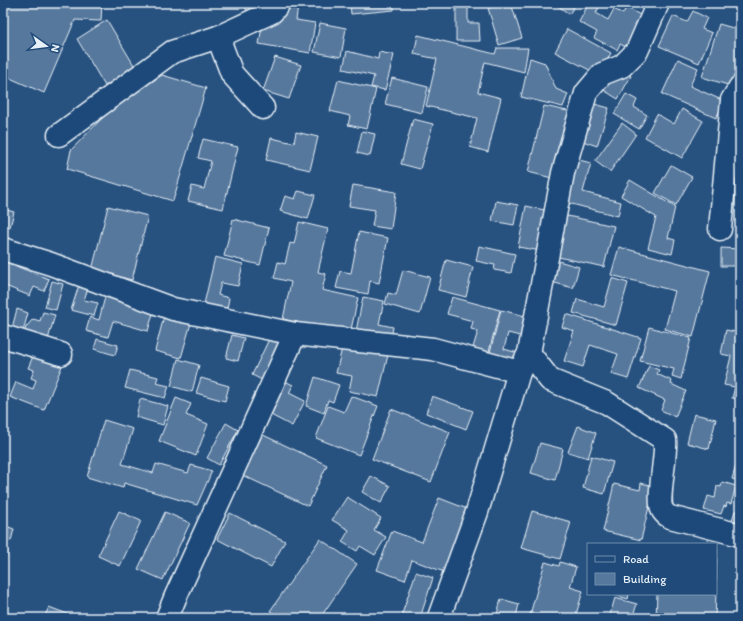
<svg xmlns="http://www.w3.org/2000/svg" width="743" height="621" font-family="Itim,sans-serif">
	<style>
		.building { fill: #57789d; stroke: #e8f1f8 }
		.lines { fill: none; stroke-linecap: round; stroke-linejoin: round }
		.minor-casing { stroke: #e8f1f8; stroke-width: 25 }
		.minor { stroke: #1f4a7a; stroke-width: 22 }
	</style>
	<rect width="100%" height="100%" fill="#27517f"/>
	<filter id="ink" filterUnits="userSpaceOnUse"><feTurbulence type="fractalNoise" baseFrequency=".025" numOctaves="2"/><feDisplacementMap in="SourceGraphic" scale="8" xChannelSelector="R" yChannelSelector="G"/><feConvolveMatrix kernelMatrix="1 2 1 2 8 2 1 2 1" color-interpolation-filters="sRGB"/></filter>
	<g filter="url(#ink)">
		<g class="building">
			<polygon points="3,3 102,3 101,21 75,20 44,93 3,75"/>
			<polygon points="244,3 260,3 262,8 248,14"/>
			<polygon points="350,3 394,3 394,10 351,14"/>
			<polygon points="506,3 511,3 522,38 499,45 488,8"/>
			<polygon points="554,3 577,3 569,14"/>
			<polygon points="589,3 599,3 601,4 596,13 608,20 614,9 623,14 626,7 647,19 630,49 620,44 617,50 594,38 597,32 579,22"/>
			<polygon points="286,4 298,6 296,20 315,23 310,53 259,44 263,21"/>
			<polygon points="456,5 468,5 468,23 479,23 480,41 456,41"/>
			<polygon points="693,11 707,18 702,29 712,33 699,63 659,46 673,16 687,22"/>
			<polygon points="107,20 135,67 105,86 77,39"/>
			<polygon points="320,23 346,28 341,57 314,52"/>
			<polygon points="719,24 740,30 740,58 731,86 702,77"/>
			<polygon points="567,29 611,53 599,75 555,52"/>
			<polygon points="418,35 495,54 497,48 528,48 524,72 485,62 478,92 501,98 488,152 470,147 477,118 426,106 437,59 414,54"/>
			<polygon points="347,51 378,59 379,52 394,55 385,90 371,87 374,76 343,69"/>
			<polygon points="275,57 301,65 289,99 263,91"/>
			<polygon points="530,58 545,63 556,89 568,94 563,107 521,97"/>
			<polygon points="678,59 698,68 690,86 724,101 716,118 662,94"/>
			<polygon points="621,70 631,76 618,99 602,89"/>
			<polygon points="162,75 206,88 173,201 67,169 71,150 112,108"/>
			<polygon points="392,78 428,87 422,113 385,104"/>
			<polygon points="338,80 376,89 367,129 348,125 350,116 330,111"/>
			<polygon points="626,94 637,100 634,107 647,115 639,129 614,114"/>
			<polygon points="591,103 609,108 597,146 580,140"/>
			<polygon points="544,106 572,112 556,179 528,172"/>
			<polygon points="682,109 703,121 682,158 645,137 657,114 674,124"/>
			<polygon points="413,119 433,124 420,169 401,164"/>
			<polygon points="622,123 636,134 610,172 595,161"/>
			<polygon points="362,131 375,134 370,156 357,153"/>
			<polygon points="296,132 318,137 310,170 266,160 271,138 294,143"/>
			<polygon points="203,139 238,147 223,209 188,201 192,186 204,189 211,161 198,158"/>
			<polygon points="575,159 591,163 583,192 621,202 618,216 564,202"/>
			<polygon points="671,165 692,177 676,205 655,193"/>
			<polygon points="630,180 675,207 668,238 675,240 672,254 648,248 656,217 621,196"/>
			<polygon points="353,185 396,192 391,229 372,226 375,210 349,206"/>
			<polygon points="298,191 315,195 308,219 280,211 285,196 295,199"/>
			<polygon points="496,201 518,205 514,225 492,221"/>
			<polygon points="108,206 148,216 132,280 92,270"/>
			<polygon points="526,206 549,211 541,251 518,247"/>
			<polygon points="3,209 14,212 10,227 3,225"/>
			<polygon points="563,215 614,226 604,267 554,256"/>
			<polygon points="233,219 269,228 260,265 224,256"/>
			<polygon points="299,222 328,229 318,272 326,274 322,290 358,298 350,334 283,319 291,282 274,278 278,262 285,264 290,243 294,244"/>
			<polygon points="359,232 388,238 379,283 370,281 368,294 336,288 340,271 351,273"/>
			<polygon points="479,246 515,254 511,273 494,270 495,265 476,261"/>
			<polygon points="619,247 710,271 693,337 665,329 675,291 611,275"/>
			<polygon points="721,248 740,249 740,266 721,266"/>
			<polygon points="215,257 243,264 238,286 221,283 218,295 229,298 227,309 204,304"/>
			<polygon points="446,260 473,267 466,297 438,290"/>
			<polygon points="555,260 579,267 573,288 548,281"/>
			<polygon points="3,261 49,279 44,291 34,287 30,296 3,285"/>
			<polygon points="403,270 430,277 420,314 385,304 388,293 396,295"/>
			<polygon points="612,278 628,283 616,325 573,313 577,299 604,307"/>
			<polygon points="52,281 63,284 56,310 45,307"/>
			<polygon points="79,285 88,288 84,300 98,303 94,316 71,310"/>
			<polygon points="105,297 154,310 148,331 113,321 108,337 86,331 90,317 99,320"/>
			<polygon points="363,297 384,301 379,324 393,327 391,339 356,331"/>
			<polygon points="452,297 500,310 488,355 472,351 478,331 471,329 473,321 447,314"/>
			<polygon points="17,309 28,313 22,335 11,332"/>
			<polygon points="501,310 529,317 524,337 508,333 504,349 518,353 515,362 489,356"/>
			<polygon points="43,312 55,315 47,343 23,336 26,327 33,319 40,321"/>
			<polygon points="566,314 641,338 628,379 611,374 618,354 590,345 583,367 564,361 574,331 562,327"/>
			<polygon points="164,316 191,323 181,358 155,351"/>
			<polygon points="649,327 691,338 681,379 672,376 674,369 640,361"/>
			<polygon points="726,330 740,333 740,399 732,398 735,387 724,385 731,356 721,354"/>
			<polygon points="232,335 244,338 238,361 226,358"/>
			<polygon points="270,337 286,345 268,383 252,375"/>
			<polygon points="97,339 118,345 115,355 94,349"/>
			<polygon points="343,344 388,355 378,397 349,391 352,376 336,373"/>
			<polygon points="34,354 62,366 44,410 10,397 16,382 33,389 36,380 31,378 34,370 28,368"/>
			<polygon points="178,359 199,365 192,392 171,386"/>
			<polygon points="649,366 659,370 657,374 672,381 671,384 686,391 675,417 661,410 665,400 639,388"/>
			<polygon points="130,370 158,377 156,383 169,386 165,398 125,388"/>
			<polygon points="315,377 339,385 333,402 328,400 324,413 306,406"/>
			<polygon points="201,378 229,386 225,401 196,393"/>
			<polygon points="285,381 293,385 289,393 305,401 292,426 265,412"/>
			<polygon points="351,396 378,406 359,455 316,438 328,406 344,412"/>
			<polygon points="432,396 473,411 466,429 426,413"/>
			<polygon points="176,398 191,404 186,415 208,424 196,456 159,441"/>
			<polygon points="140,399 168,406 163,425 136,417"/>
			<polygon points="391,409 450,432 431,482 372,459"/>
			<polygon points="694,414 716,419 709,449 687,443"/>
			<polygon points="104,420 133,429 122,464 153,473 156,464 188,473 191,465 212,471 197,505 124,483 123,488 87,477"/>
			<polygon points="226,423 238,430 219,465 207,458"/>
			<polygon points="578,426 596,433 588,458 568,452"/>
			<polygon points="261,434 327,465 308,506 242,475"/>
			<polygon points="540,443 563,449 555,480 531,473"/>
			<polygon points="591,456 613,462 604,494 583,488"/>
			<polygon points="737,462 740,462 740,481 732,479"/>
			<polygon points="371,476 390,486 381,503 362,492"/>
			<polygon points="722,482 736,486 731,504 727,503 726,507 724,506 721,514 704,510 708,496 715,498 717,486 721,487"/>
			<polygon points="641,483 654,486 641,540 603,531 614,484 640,490"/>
			<polygon points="347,497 381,518 374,530 386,537 375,555 360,546 357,551 342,542 349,530 332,520"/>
			<polygon points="439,498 470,510 447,573 412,560 405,580 377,570 392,531 422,542"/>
			<polygon points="119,511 141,521 120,566 98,556"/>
			<polygon points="532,511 571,522 560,559 521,548"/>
			<polygon points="735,511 740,512 740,522 732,520"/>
			<polygon points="165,512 190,523 163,580 138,569"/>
			<polygon points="230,513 285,541 271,567 217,539"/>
			<polygon points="3,525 14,529 11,541 3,539"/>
			<polygon points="320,539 357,564 320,618 280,618 270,611"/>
			<polygon points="3,549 8,551 3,568"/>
			<polygon points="716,549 717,549 716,581"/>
			<polygon points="545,562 559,566 560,562 576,567 570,587 583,591 575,618 529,618"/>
			<polygon points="416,572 433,578 420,618 404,618 401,617"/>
			<polygon points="612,594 629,594 628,599"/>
			<polygon points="657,594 716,594 715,618 656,618"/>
			<polygon points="615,598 637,604 632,618 609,618"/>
			<polygon points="501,599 519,604 516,617 522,618 496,618"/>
			<polygon points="49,607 78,618 44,618"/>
		</g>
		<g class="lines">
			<g class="minor-casing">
				<g id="minor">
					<polyline points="218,37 232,74 263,108"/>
					<polyline points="59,135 172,52 218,37 272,12 279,3"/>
					<polyline points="720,229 732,100 740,87"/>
					<polyline points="3,249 51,264 173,309 295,334 433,349 519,372"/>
					<polyline points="3,336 61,354"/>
					<path d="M529 353 550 380 607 403 665 440C667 455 656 502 663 511 665 514 668 516 670 517L740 535"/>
					<polyline points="439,617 477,512 519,372 529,353 563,173 586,93 602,74 622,66 637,51 658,3"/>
					<polyline points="167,618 175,598 295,334"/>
				</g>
			</g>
			<use href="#minor" class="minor"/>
		</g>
	</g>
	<rect width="743" height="621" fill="none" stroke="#1f4a7a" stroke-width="16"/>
	<rect x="8" y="8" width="727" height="605" fill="none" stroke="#e8f1f8" stroke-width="1.5" filter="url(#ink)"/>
	<rect x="587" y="543" width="130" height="52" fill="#1f4a7a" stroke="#6f8dac"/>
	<rect x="595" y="556" width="20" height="6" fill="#1f4a7a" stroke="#6f8dac"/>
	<text x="623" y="563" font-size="12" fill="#e8f1f8">Road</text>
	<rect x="595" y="573" width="20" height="12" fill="#57789d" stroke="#6f8dac"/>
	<text x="623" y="583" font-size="12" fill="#e8f1f8">Building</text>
	<g transform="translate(46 46) rotate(104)" stroke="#1f4a7a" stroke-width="3" paint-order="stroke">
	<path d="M0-3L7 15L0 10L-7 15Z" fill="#e8f1f8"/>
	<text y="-6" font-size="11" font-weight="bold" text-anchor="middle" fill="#e8f1f8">N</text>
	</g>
</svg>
